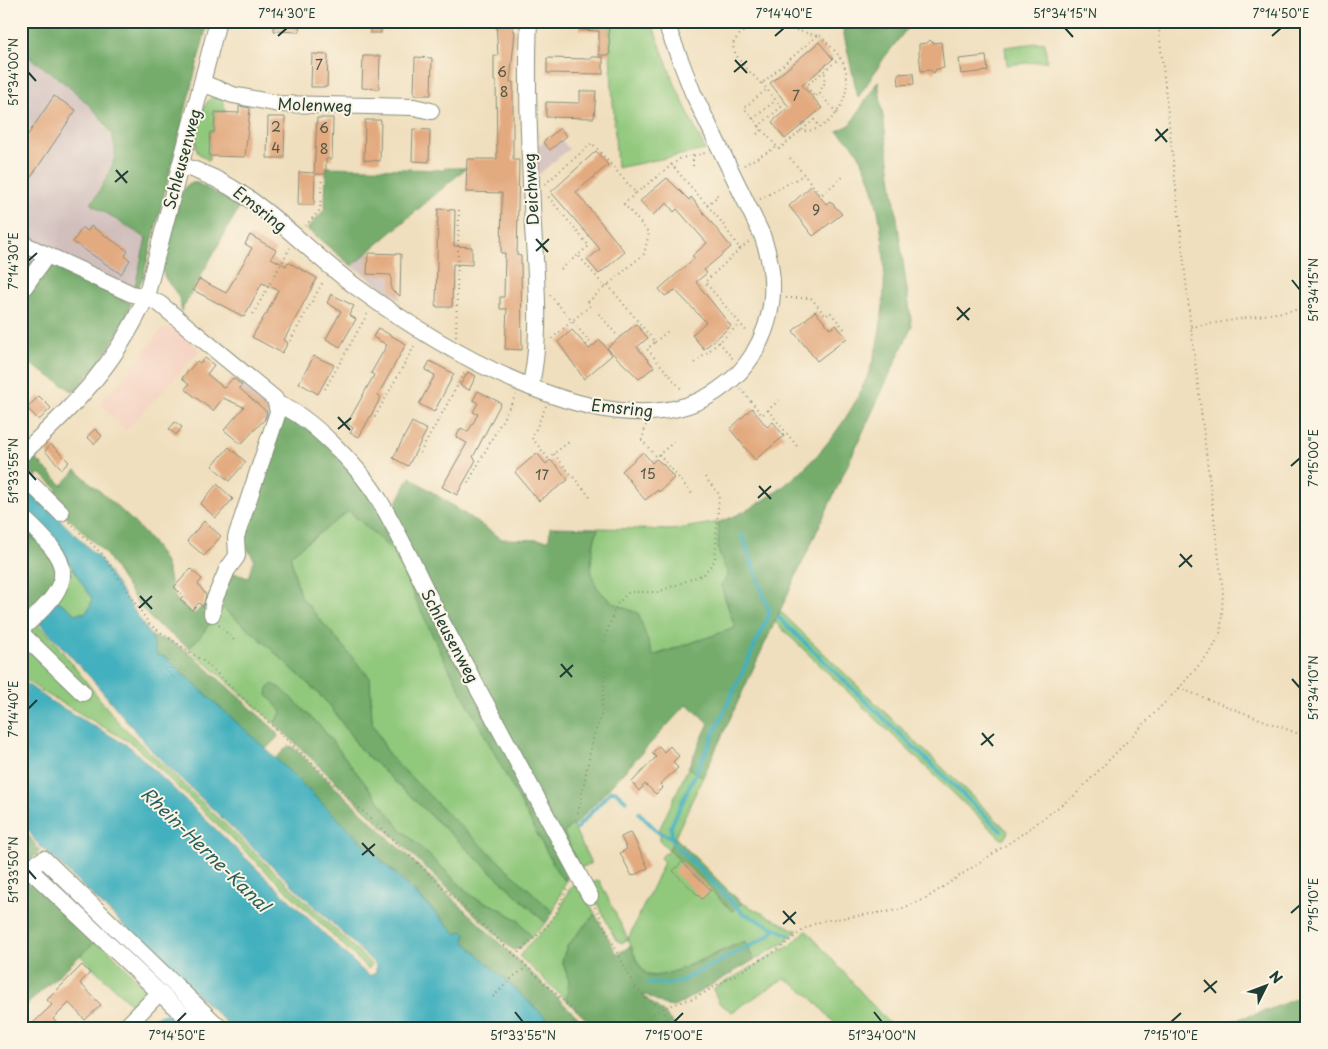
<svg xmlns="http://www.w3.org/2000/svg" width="1328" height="1049" font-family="'Playpen Sans',sans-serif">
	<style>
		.built { fill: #f5d2c2 }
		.industrial { fill: #d1bfbd }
		.green { fill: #90c87c; stroke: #588258 }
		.forest { fill: #74ac6c; stroke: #4a7450 }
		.water { fill: #42b0be; stroke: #307679 }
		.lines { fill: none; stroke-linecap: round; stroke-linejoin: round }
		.stream { stroke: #42b0be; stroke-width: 4 }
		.building { fill: #e3aa80 }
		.minor-casing { stroke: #888e79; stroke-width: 18 }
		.path { stroke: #888e79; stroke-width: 2; stroke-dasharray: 1 4; stroke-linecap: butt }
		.minor { stroke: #fff; stroke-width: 16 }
		.ticks { fill: none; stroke: #1f3d34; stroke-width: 2 }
		.labels { text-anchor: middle; stroke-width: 4; stroke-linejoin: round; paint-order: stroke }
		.number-label { font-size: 14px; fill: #505847 }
		.street-label { font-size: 16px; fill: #1f3d34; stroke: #fcf5e5 }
		.water-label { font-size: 18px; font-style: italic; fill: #2a605d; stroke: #fcf5e5 }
		.neatline { fill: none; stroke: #1f3d34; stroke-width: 2 }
		.ticks-label { font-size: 12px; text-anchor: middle; fill: #1f3d34 }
	</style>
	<rect width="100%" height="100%" fill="#fcf5e5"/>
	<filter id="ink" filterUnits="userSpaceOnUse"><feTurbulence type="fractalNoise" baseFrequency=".02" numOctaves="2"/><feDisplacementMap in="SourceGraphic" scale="10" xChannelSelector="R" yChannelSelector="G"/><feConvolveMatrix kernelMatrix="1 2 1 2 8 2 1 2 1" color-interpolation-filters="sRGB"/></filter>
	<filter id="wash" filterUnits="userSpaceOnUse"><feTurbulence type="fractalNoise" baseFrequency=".0096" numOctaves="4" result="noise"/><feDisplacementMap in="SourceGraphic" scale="20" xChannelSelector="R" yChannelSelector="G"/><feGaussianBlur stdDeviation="1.12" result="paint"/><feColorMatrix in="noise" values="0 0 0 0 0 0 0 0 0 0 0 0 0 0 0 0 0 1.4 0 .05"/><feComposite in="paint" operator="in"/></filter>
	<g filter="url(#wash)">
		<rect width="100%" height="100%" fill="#f0dfbe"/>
		<polygon class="built" points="173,327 200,350 126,431 103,407 101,401 122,381 161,330"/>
		<g class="industrial">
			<polygon points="21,52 74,91 93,110 109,132 116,148 109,170 91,204 146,238 131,304 48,264 21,307"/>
			<polygon points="555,132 569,149 537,176 535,144 542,144"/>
			<polygon points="368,253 401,254 400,300 352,266"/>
			<polygon points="242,385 272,410 267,425 233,395"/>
		</g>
		<g class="green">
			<polygon points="608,21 651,21 674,82 705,150 617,168"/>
			<polygon points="1045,42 1047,61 1007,65 1005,47"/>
			<path d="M215 95 223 96 225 112H215L214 132H210L209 161 198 153C191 140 201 101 215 95Z"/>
			<polygon points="21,507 55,540 91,596 92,604 86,612 76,614 57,600 61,589 21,514"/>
			<polygon points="349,511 393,550 440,651 559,875 566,881 553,912 452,818 389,755 372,722 370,678 300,596 290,555"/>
			<path d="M719 522 718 550 728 575 721 586 735 628 652 656 638 613C591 598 583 575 598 528L671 530Z"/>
			<polygon points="219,605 256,635 316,691 330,706 361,750 546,923 532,937 519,921 499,908 473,897 400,828 321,727 267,695 282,712 274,723 189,648 202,634 212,620 214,623 220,618 218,615"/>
			<polygon points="780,611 1008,831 1006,837 1002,839 1000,838 775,622"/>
			<polygon points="35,622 49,635 119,723 372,965 368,969 133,744 43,692 21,677 21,636"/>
			<path d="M688 768 703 777 669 850 732 911 742 903 795 930H798L782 944 754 960 744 941 666 975C642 983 636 958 628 939L622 943 616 940 593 895 590 884 599 880 628 939 664 862 660 858 665 853 667 854 669 850 660 841V828Z"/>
			<polygon points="572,824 591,863 579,869 564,833"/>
			<path d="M576 884 595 914 567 946 562 960 569 981 566 1000 520 957C525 943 548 929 558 915 564 904 564 891 576 884Z"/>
			<polygon points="806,930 893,1028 839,1028 810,996 785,978 732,1012 719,1003 713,989 791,945"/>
			<polygon points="98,939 147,990 146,995 135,1008 80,955"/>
		</g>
		<g class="forest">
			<path d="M21 21H208L143 277 136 292 134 291 146 238 91 204C99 192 118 160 115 147 110 112 49 71 21 52Z"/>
			<polygon points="841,21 913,21 884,58 858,98"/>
			<path d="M878 81 912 326 703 777 688 768 709 723 687 704 573 827 572 824 564 833 579 869 568 875 566 881 559 875 440 651 393 551 349 511 290 555 300 596 370 678 372 722 389 755 452 818 553 912 546 923 361 750 330 706 316 691 256 635 219 605 231 572 248 578 254 559 240 537 284 409 312 429 390 515 410 477 502 539 549 540 550 527 598 528C583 575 591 598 638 613L653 656 735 628 721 585 728 575 718 550 719 522C791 498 858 423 876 349 885 310 887 268 881 229 877 202 871 173 856 150 852 143 843 137 837 131L850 125Z"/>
			<polygon points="326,167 444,170 444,168 466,168 352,266 307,229 325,209"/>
			<path d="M195 182 240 206 181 311C183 291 163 285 162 267L180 196 186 186Z"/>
			<path d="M48 264 131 304C118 338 98 365 74 392L21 358V307Z"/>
			<path d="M30 453 62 485 76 470C102 494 142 525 160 554 177 580 161 596 195 614L202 606 212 620 202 634 189 648 154 622 139 605 105 553 55 505 53 499 57 489 40 473 34 477 22 468 23 462Z"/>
			<polygon points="21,526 48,552 58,573 44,598 21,618"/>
			<polygon points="151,636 169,641 189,652 276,731 278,737 266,749 263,747 165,657 157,655"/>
			<polygon points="273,684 282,689 321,727 400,828 473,897 499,908 519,921 532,937 519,949 514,950 508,946 274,723 282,712 267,695 268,688"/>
			<polygon points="288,746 293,747 585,1024 581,1028 557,1028 470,947 464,940 466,934 462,931 457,934 408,885 277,761 276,758"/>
			<polygon points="21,826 40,851 32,859 26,860 21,857"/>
			<polygon points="675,837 733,895 742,903 732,911 669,850"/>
			<polygon points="21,865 98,939 21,1010"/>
			<path d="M595 914 617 954 631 946C635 954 639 971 648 975 661 982 728 948 744 941L754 960 674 1007 667 1006 646 995 643 996 662 1011 677 1028H595L566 1000 569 981 562 960 567 946Z"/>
			<polygon points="1307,994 1307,1028 1205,1028 1263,1012"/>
		</g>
		<g class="water">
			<polygon points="21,482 99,558 151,636 157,655 165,657 179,670 266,749 457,934 463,931 466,934 464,940 470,947 557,1028 232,1028 36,842 21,818 21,738 25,731 21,720 21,680 52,702 130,747 361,969 369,976 376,973 376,965 153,752 91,678 38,621 57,600 76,614 84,613 89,610 92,599 55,540 21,507"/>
			<polygon points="169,1013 178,1016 188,1028 143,1028 155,1017"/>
		</g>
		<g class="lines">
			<g class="stream">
				<polyline points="742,535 769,610 769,615 671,826 672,841 743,913 789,935"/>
				<polyline points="778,617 1001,831"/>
				<polyline points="639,813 658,832 671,837"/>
				<polyline points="576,829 611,791 615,791 626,801"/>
				<polyline points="649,983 668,984 679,982 767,937 775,929"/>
			</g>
		</g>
		<g id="blocks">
			<g class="building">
				<polygon points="274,21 300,21 299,32 274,31"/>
				<rect x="370" y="21" width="11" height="12"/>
				<polygon points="496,21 513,21 513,31 515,31 510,82 513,82 513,160 519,160 517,255 521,256 522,350 505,349 507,309 500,309 500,297 504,297 505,253 501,253 502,193 466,192 467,159 497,159 496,81 494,81 494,56 498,56"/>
				<polygon points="580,21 608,21 610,55 599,55 599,31 580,30"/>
				<polygon points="930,40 933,43 941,42 944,68 936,69 934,73 930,70 921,71 919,54 919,44 927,43"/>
				<polygon points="819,42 833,59 802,85 822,108 785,139 772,122 789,107 770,83"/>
				<polygon points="312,54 328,55 327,87 311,87"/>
				<polygon points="363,56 380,56 379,89 362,88"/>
				<polygon points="986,56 988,71 961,74 959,59"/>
				<polygon points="415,57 432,58 431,95 414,95"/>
				<polygon points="591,57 603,57 603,74 547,73 547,58 591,59"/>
				<polygon points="913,73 914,84 899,85 898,74"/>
				<polygon points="580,91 596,91 594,118 546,117 546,102 580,103"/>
				<polygon points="54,96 76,110 21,192 21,145"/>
				<polygon points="239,106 250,108 245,157 209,156 210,132 214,132 215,112 239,113"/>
				<polygon points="268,117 285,117 284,158 267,158"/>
				<polygon points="317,118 333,118 332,159 326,159 326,174 315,174 314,205 298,205 299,172 314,173"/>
				<polygon points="365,120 381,120 380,161 364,160"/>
				<polygon points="560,128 567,136 550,150 543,142"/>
				<polygon points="413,129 430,130 429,162 412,161"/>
				<polygon points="596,151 608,165 576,192 625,252 599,274 587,260 600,249 551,192"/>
				<polygon points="667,178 689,200 691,197 731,247 704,270 707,273 696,282 731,326 704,349 692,335 706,322 675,290 665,296 659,289 695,258 692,256 707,243 677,209 674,212 667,203 653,215 640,201"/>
				<polygon points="811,186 826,204 830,201 842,214 813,236 789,206"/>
				<polygon points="438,209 455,210 454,246 472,247 472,265 453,264 452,307 436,307"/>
				<polygon points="91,226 128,251 125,256 130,260 121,274 73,242 82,228 88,231"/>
				<polygon points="250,235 276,250 271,258 286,266 288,262 317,278 284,340 288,343 282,353 252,337 265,315 266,315 278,290 262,283 244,317 193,290 199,279 226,293 252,248 245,244"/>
				<polygon points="368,253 401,254 400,296 391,290 391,275 367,274"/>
				<polygon points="331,294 354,306 349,315 356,319 340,347 326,339 341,311 327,303"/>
				<polygon points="815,311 830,329 836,325 847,338 817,361 793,331"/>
				<polygon points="636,324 648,338 637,347 654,367 639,379 607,348"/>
				<polygon points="378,328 406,344 378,395 381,397 359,437 350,433 353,428 347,424 374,375 371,373 387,345 373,337"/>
				<polygon points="572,330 589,349 600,340 612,355 584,379 558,342"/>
				<polygon points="314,356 334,365 318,394 299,383"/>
				<polygon points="205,358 214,365 207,374 224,388 233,378 242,385 239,388 267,412 265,419 241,444 224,430 244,407 223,398 213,411 185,389 189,384 182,378 197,361 200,363"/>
				<polygon points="430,361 454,374 434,412 419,404 435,375 425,370"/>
				<polygon points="468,372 476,376 469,390 460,385"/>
				<polygon points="478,391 501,403 473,457 476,460 457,495 442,487 467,443 456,437 461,428 468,432 478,414 473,412 478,403 473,400"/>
				<polygon points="39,396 51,408 39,420 27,408"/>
				<polygon points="752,408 767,427 773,422 784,436 755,460 730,429"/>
				<polygon points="175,422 182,427 176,435 169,429"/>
				<polygon points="412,422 427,430 408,466 393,458"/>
				<polygon points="95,429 102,436 95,444 87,437"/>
				<polygon points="51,444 69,462 62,469 45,451"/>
				<polygon points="229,447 246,462 229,481 212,466"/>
				<polygon points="643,452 652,463 656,459 664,465 674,478 659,492 658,490 645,500 622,471"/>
				<polygon points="537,453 546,464 550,460 557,466 568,480 539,501 515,472"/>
				<polygon points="217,484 233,499 216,518 200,504"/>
				<polygon points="204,521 221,536 204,556 187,541"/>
				<polygon points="191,569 202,579 198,584 206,595 203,607 199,603 192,610 180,599 183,596 174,587"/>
				<polygon points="659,746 664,752 670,746 679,756 673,762 678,768 660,784 663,787 656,794 645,784 639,791 632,782 656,757 652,753"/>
				<polygon points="631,832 648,868 632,876 620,853 627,849 621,837"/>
				<polygon points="682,862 711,890 702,899 673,871"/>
				<polygon points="82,965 90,973 80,983 101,1005 85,1020 69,1003 53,1019 62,1028 38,1028 33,1023 52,1005 47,1000"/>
			</g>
		</g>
	</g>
	<g filter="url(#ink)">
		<use href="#blocks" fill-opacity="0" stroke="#888e79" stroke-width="1"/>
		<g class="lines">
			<g class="minor-casing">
				<g id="minor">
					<path d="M529 21C526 90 530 158 533 227 536 274 542 343 530 387"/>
					<polyline points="202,83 233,95 279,104 414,107 431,111"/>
					<path d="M180 165C255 187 295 242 355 286 440 348 626 465 725 385 736 377 745 367 752 356 776 317 778 278 762 235L693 93 665 21"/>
					<polyline points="21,243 132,294 146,297 160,304 275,399 278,412 236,537 237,556 227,570 213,603 212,614"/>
					<polyline points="21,292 47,255"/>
					<path d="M277 404C309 414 360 469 378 498 403 539 422 584 444 626 492 716 541 806 590 896"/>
					<path d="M21 455C75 405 116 364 146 297L218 21"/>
					<polyline points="21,474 61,513"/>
					<path d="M21 516C73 564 79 579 21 629"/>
					<polyline points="21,633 83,693"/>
					<polyline points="125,1028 159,993"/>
					<polyline points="197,1028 28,868 44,859 220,1028"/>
				</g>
			</g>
			<g class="path">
				<polyline points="762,83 781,107 759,126 779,149 814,120 819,126"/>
				<polyline points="819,93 824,84 825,71"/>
				<polyline points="837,113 819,93 815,97 806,86 840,58"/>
				<polyline points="753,119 776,100"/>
				<polyline points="759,126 744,108 767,89"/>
				<path d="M800 131C831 134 854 96 845 68 842 55 827 44 819 34L817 36 761 84C752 73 733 58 733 44 749 12 791 29 817 36"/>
				<polyline points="757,134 762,130"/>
				<polyline points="693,155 693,169"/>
				<polyline points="790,158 821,195 843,177"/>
				<polyline points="671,164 720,220 740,249 705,282 748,333"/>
				<polyline points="744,165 777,147"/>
				<polyline points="545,184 592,143 636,193 624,204 649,233 644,254 605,287 578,255 589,246 546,194"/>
				<polyline points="636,193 681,158 706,153"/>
				<polyline points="760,199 804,175"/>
				<polyline points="707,205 718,196 715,194"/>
				<polyline points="305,226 320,210 322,177"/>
				<polyline points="740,249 750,241"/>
				<polyline points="561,269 578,255"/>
				<polyline points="608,285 655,342 647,349 683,391"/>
				<polyline points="550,295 572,321 550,340"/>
				<polyline points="786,298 811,298 826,316 830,312 846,331"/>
				<polyline points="588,302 605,287"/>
				<polyline points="253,314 290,248"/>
				<polyline points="599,314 616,334"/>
				<polyline points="1191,327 1307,308"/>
				<polyline points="456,336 459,209"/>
				<polyline points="290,341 324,280"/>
				<polyline points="655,342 668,331"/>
				<polyline points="719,342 733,359"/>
				<polyline points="586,345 590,342 572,321 591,305"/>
				<polyline points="695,363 740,324"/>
				<polyline points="325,389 368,313"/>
				<polyline points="741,389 762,415 782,398"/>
				<polyline points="546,406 532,438 548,458 569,442"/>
				<polyline points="768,410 797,446"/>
				<polyline points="375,417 416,343"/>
				<polyline points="646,425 642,440 656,457 675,441"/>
				<polyline points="420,453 465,372"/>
				<polyline points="554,454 590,497"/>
				<polyline points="659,454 693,495"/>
				<polyline points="468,483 516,395"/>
				<polyline points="69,522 103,555 150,625 206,663 592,1028"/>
				<polyline points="219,625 235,641"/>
				<polyline points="1179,688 1307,737"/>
				<polyline points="578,813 593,738 601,716 605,671 602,646 617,604 629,592 658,592 704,574 715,560 719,494 704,476"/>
				<polyline points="595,907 634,986 650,1001 663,1008 670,1028"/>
				<polyline points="515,956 548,925 556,913 568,886"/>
				<polyline points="493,997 514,976 527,967"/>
				<polyline points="622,1028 644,1020 663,1008 697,997 779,949 807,927 822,921 898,910 925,899 1015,839 1075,795 1179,688 1212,650 1221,631 1223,592 1191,328 1158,21"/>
			</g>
			<use href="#minor" class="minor"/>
		</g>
	</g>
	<path class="ticks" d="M1065 28 1073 37M278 36 287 28M775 36 784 28M1272 36 1281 28M735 60 747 73M28 72 36 81M734 72 747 61M1156 129 1167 142M1155 141 1168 129M116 170 127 183M115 182 128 171M536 239 548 252M536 251 549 239M28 261 37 253M1292 280 1300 290M957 307 969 320M957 320 970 308M338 417 350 430M338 429 351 418M1291 466 1300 458M28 471 36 480M759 486 771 499M758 498 771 486M1180 554 1192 567M1179 567 1192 555M140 596 152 609M139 608 152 596M561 664 572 677M560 677 573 665M1292 679 1300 688M28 709 37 700M982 733 993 746M981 745 994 734M362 843 374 856M362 855 375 844M28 870 36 879M783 911 795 924M1291 913 1300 905M783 924 796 912M1204 980 1216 993M1204 992 1217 981M515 1012 523 1022M874 1012 882 1022M177 1022 186 1013M674 1022 683 1013M1171 1022 1181 1013"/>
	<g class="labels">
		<g class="number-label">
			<text x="319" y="70">7</text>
			<text x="502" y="77">6</text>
			<text x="504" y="97">8</text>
			<text x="796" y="101">7</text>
			<text x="276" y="132">2</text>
			<text x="324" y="133">6</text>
			<text x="276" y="153">4</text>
			<text x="324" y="154">8</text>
			<text x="816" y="215">9</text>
			<text x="648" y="479">15</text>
			<text x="542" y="480">17</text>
		</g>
		<g class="street-label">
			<text transform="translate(315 105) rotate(2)" y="6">Molenweg</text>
			<text transform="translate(182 159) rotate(-75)" y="6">Schleusenweg</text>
			<text transform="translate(531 189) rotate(-93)" y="6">Deichweg</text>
			<text transform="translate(260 209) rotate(38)" y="6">Emsring</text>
			<text transform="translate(622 408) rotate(6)" y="6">Emsring</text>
			<text transform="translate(450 636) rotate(62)" y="6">Schleusenweg</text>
		</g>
		<g class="water-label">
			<text transform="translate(205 850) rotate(44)" y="6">Rhein-Herne-Kanal</text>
		</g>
	</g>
	<rect width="1328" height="1049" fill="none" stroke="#fcf5e5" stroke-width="55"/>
	<g transform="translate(1266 986) rotate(48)" stroke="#fcf5e5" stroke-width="4" paint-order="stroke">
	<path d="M0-4L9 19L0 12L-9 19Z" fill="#1f3d34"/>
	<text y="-8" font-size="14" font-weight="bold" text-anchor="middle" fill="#1f3d34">N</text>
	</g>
	<rect x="28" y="28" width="1272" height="994" class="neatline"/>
	<g class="ticks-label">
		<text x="287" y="18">7°14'30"E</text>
		<text x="784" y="18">7°14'40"E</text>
		<text x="1065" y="18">51°34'15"N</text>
		<text x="1281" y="18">7°14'50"E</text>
		<text transform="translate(14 72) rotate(-90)" y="4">51°34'00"N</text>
		<text transform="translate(14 261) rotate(-90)" y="4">7°14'30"E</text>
		<text transform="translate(1314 290) rotate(-90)" y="4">51°34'15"N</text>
		<text transform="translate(1314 458) rotate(-90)" y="4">7°15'00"E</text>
		<text transform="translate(14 471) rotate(-90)" y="4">51°33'55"N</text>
		<text transform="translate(1314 688) rotate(-90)" y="4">51°34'10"N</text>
		<text transform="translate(14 709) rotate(-90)" y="4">7°14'40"E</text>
		<text transform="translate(14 870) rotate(-90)" y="4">51°33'50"N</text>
		<text transform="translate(1314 905) rotate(-90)" y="4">7°15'10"E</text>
		<text x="177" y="1040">7°14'50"E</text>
		<text x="523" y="1040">51°33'55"N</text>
		<text x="674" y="1040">7°15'00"E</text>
		<text x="882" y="1040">51°34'00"N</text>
		<text x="1171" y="1040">7°15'10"E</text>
	</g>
</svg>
